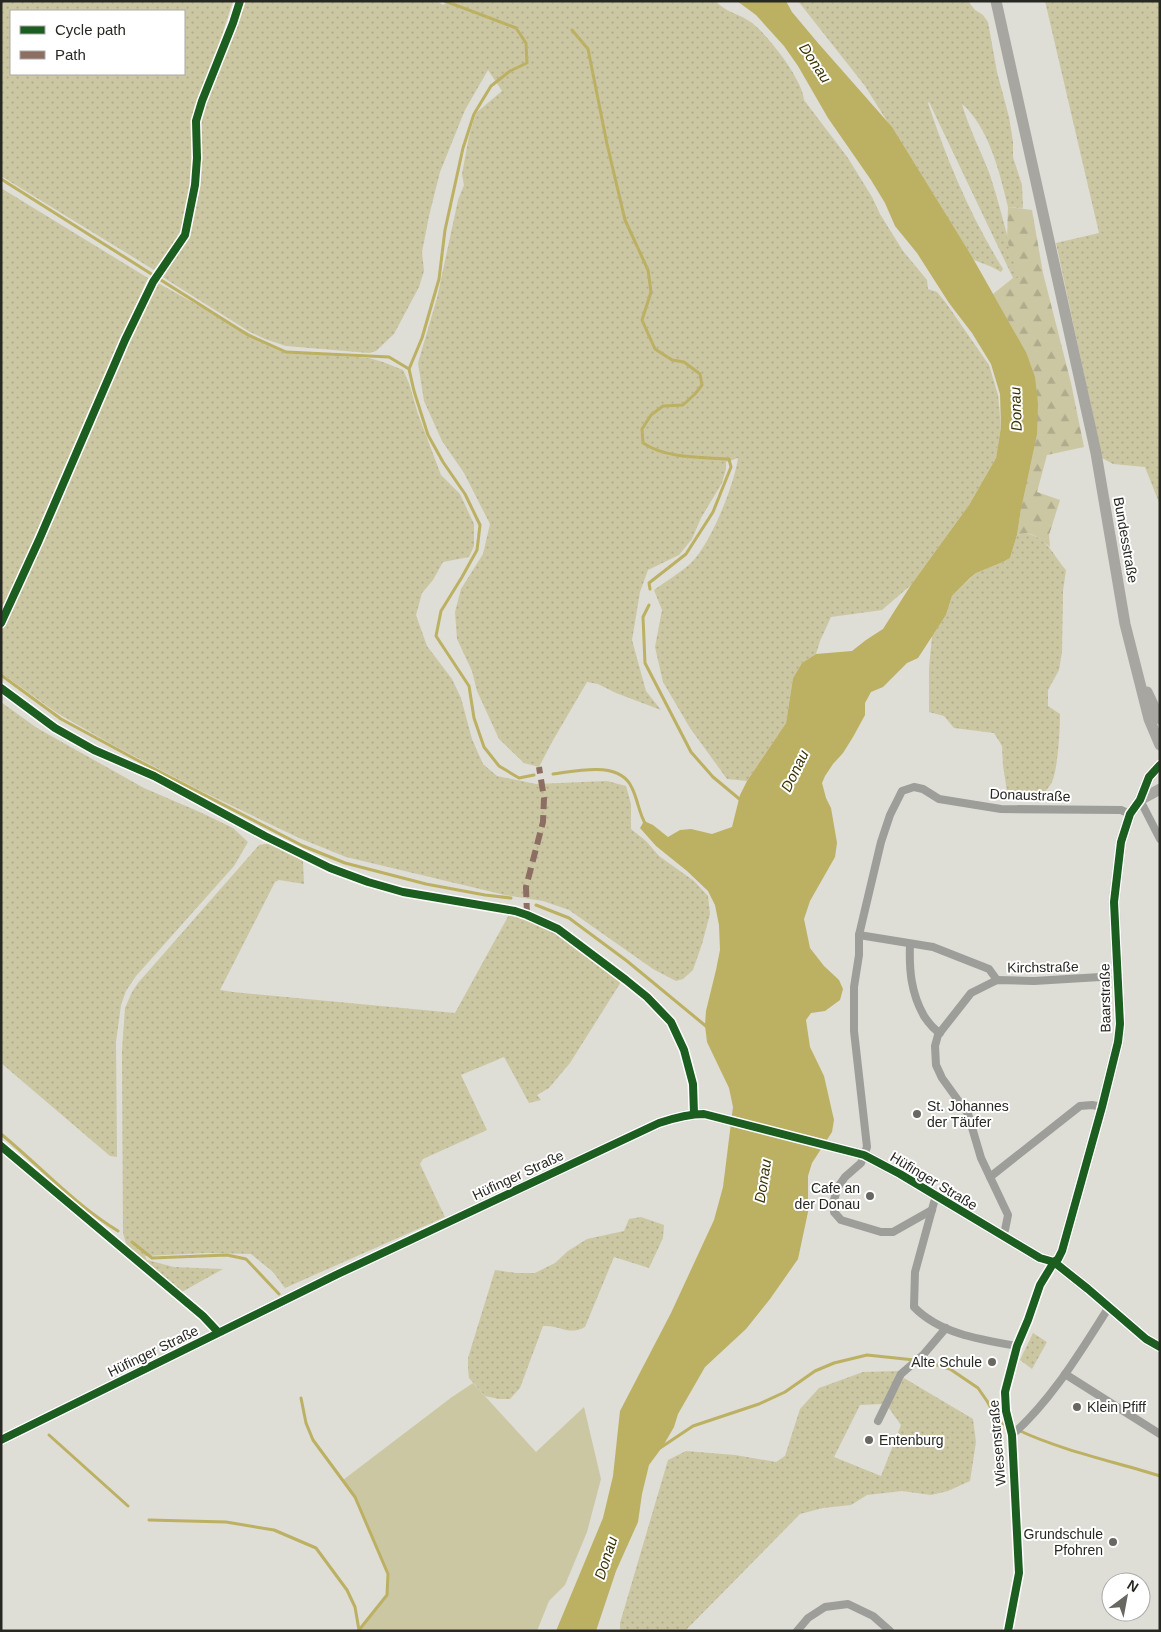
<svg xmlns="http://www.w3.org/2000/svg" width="1161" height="1632" font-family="Helvetica,sans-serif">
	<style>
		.grass { fill: url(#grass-dots); fill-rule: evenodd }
		.forest { fill: url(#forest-firs) }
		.garden { fill: #ccc7a3 }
		.water { fill: #bcb062 }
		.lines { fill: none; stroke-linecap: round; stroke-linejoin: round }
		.stream { stroke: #bcb062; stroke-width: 3 }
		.street { stroke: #9d9d9a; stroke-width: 8 }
		.secondary { stroke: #a7a6a1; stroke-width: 11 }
		.quiet { stroke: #8d6e63; stroke-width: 6; stroke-dasharray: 12 6; stroke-linecap: butt }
		.cycleway-casing { stroke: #fff; stroke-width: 11 }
		.cycleway { stroke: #1b5e20; stroke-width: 8 }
		.poi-dot { fill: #686762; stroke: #fff; stroke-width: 2 }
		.labels { text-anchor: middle; stroke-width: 4; stroke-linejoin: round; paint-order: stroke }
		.street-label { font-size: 14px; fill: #282823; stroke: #fff }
		.poi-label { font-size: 14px; fill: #282823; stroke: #fff; text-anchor: start }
		.water-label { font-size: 15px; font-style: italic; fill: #3a3405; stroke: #fff }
	</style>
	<defs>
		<pattern id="grass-dots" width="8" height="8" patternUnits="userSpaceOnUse" patternTransform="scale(1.25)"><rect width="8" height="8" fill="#ccc7a3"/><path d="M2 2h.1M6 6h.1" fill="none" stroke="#afab8c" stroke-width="1.8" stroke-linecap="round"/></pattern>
		<pattern id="forest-firs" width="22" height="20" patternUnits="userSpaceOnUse" patternTransform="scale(1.25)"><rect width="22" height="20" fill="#ccc7a3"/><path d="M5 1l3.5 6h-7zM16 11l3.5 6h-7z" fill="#afab8c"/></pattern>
	</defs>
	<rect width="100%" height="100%" fill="#deddd6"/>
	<g class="grass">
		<path d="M1 1H233L210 72 198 97 192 118 191 183 187 208 181 230 173 245 154 270 1 176ZM11 11H184V74H11Z"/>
		<path d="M242 1H437L443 5 449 1H716C724 12 741 14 752 23 768 35 803 80 804 100L848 158 872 197 880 214 903 251 927 280 928 289 937 292 946 303 989 365 998 395 1001 427 996 458 969 505 911 585 882 610 831 617 820 641 816 654 802 663 793 678 786 723 747 781 727 779 690 728 663 682 655 647 662 610 654 590C666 581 680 573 691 563 711 543 734 486 738 458L726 462V469L722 483 701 518 692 539 679 555 648 570 640 592 632 640 646 691 661 710 616 693 598 684 587 682 552 742 539 767 524 763 499 739 477 691 472 671 457 639 455 612 461 589 483 554 490 524 464 473 442 441 424 401 418 363 437 298 458 200 464 185 462 174 469 136 476 113 502 91 488 70 465 110 440 172 429 216 422 252 424 271 419 287 394 334 376 351 369 353 286 346 265 339 250 332 161 276 187 236 195 202 199 176V126L201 111 234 28Z"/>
		<path d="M798 1H968L975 10 983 15 988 22 997 72 1009 117 1013 142V157L1022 185 1023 208 1008 207C1000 174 989 127 962 104 969 129 981 151 990 175 1001 209 1009 244 1019 279L1013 278 929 102 928 103C947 161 971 217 1003 269L1001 272 992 267 974 260 865 86Z"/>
		<polygon points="1045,1 1160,1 1160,505 1145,467 1113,464 1102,458 1056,243 1099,233"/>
		<polygon points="1,188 148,278 93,401 1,614"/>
		<polygon points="156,282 283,352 369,358 383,362 403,370 409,383 418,414 441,475 460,494 474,524 474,546 469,557 443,562 433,580 422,593 416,615 427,646 452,679 461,698 472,739 483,764 497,776 536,784 607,781 626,786 631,804 631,829 646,841 659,856 694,881 708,896 710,914 702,944 693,970 683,979 676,981 653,969 569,910 543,901 505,895 346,857 299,838 199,790 111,744 57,713 1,673 1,629 66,484 126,343"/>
		<path d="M1024 533C1047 536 1052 554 1066 570L1063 591 1062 652 1059 670 1048 690V706L1060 714C1060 729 1058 772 1051 784 1049 787 1046 790 1044 793L1030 795 1007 791 1003 766 1002 746 994 733 954 728 944 716 929 712V668L932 636 946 615 952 596 976 573 1003 562 1010 558 1017 535Z"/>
		<polygon points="1,702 37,728 144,788 202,813 233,828 248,842 234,866 136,976 126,991 121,1005 116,1042 117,1157 110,1156 1,1063"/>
		<polygon points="271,843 303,861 304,884 279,880 275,882 220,990 233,992 455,1013 510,913 540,924 565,938 621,982 570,1063 549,1088 537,1095 541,1100 529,1103 504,1057 461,1075 487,1130 423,1159 420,1164 445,1217 285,1288 273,1272 251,1254 206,1253 145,1256 147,1260 174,1267 223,1269 180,1293 127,1247 123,1233 122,1051 125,1008 132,992 138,983 259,845"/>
		<path d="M641 1217 664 1225 663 1238 649 1268 614 1257 585 1327C568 1336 561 1325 543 1326L520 1388 510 1399H499L485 1396 469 1378 468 1369V1358L495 1270 516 1273H535L555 1263 568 1251 587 1239 624 1231 629 1219Z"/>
		<polygon points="1033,1333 1047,1342 1032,1369 1020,1360"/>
		<polygon points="900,1371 882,1404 860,1405 834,1457 881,1476 901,1425 888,1407 904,1378 973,1419 976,1442 970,1481 948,1491 931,1495 902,1491 867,1495 851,1505 823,1508 800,1514 686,1630 620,1631 620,1623 668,1460 686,1451 735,1455 776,1462 785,1456 800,1409 819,1388 863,1372"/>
	</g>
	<path class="forest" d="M1008 207 1032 210 1043 273 1071 383 1084 447 1047 455 1037 492 1060 500 1049 535 1050 547C1040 539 1031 529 1017 535L1021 509 1026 352 993 294 1013 278H1018L1007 239Z"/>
	<polygon class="garden" points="473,1383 536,1452 584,1407 601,1479 587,1532 565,1585 549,1601 537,1631 358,1631 387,1595 388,1574 355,1497 343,1480 452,1397"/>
	<polygon class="water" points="737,1 786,1 792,12 818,43 892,127 971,255 1026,352 1035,377 1038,404 1037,434 1021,509 1017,535 1010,558 1003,562 976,573 970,578 952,596 946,615 918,658 907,663 883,687 871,692 865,703 865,715 853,737 843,753 833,764 825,776 822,783 826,798 831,808 837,843 835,857 810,901 804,919 810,948 824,966 839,980 843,989 840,1000 825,1011 811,1013 806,1020 810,1047 824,1076 834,1120 832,1132 812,1163 808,1176 808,1212 798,1259 770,1299 746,1329 705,1367 678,1414 674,1427 663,1446 649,1465 642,1494 638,1522 616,1571 596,1631 556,1631 603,1518 613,1476 620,1411 671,1313 714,1220 723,1187 733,1107 729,1088 707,1042 705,1025 706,1011 716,970 720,950 719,925 715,905 708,891 687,871 656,846 640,828 644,821 653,825 668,837 680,830 691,829 712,834 732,827 740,795 747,781 786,723 793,678 802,663 816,654 852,651 866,640 883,629 911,585 969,505 996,458 1001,427 1000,394 991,364 972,333 949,303 917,253 895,226 885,203 871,180 828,118 798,66 784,46 756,15"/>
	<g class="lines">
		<g class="stream">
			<polyline points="445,1 516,28 526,43 527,63 510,71 491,86 474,114 463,148 445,230 439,279 422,338 409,369 414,391 428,435 443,462 465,494 480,525 477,550 462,577 441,611 436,636 469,686 474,718 484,747 499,766 519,778 534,775"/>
			<path d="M572 30 588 49 607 144 625 220 648 270 651 292 642 320 655 349 672 360 684 362 700 374 702 385 695 394 683 405 663 406 651 415 642 429 643 443C667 459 701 457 729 459L731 467 713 512 686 554 649 583 650 589"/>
			<polyline points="1,179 248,335 286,352 389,357 409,369"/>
			<polyline points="649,605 643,617 645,663 691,752 713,777 743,802"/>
			<polyline points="1,675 61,719 137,760 303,846 345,863 426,884 485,895 511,898"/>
			<path d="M553 774C577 771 620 760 632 788 638 800 639 814 646 825"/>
			<polyline points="536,905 569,918 627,961 707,1027"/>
			<path d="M1 1134C40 1166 75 1205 118 1231"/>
			<polyline points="132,1242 152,1258 227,1255 246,1259 279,1294"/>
			<polyline points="301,1398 306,1423 313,1440 355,1497 388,1574 387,1595 359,1630"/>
			<path d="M1018 1430C1063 1451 1112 1461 1160 1476"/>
			<polyline points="49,1435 128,1506"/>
			<polyline points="660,1448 693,1426 759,1404 785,1392 815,1371 834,1363 867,1355 924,1361 950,1369 978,1388 987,1401 999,1422 1008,1426"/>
			<polyline points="149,1520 226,1522 274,1530 316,1548 347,1590 355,1607 359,1630"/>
		</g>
		<g class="street">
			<polyline points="1140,800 1160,839"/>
			<polyline points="859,935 933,947 989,969 997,980"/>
			<path d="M910 944C909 970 911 993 924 1016 928 1022 933 1029 940 1033"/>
			<polyline points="990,1177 1080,1106 1092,1105 1102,1107"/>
			<path d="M936 1195 915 1272 914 1307C940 1334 982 1340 1017 1346"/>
			<polyline points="932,1210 893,1232 881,1232 841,1220 834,1212 834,1200 838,1187 845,1177 861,1163 867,1147 854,1031 854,987 859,955 859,935 881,842 890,815 902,791 914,787 923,789 939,799 1001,809 1121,810 1130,814"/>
			<polyline points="1002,1235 1005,1230 1008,1215 981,1158 968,1114 942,1078 936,1065 935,1046 938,1035 971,993 997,980 1034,981 1117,976"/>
			<polyline points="1065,1374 1160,1434"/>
			<polyline points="878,1421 901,1374 923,1355 946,1328"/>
			<path d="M1012 1435C1052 1400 1080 1352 1109 1307"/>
			<polyline points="797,1631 808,1618 825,1607 848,1604 873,1616 890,1631"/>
			<polyline points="1008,1631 1019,1573 1012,1435 1006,1411 1005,1392 1017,1346 1028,1320 1040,1285 1054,1262"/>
		</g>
		<g class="secondary">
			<polyline points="996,1 1096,453 1125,624 1149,719 1160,745"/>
			<polyline points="1147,692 1160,719"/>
			<polyline points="1140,800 1160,789"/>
			<polyline points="1054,1262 1058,1259 1062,1251 1102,1107 1118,1042 1120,1024 1114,902 1121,842 1130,814 1140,800 1149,777 1160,765"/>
			<polyline points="1054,1262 1088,1289 1146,1339 1160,1347"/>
			<path d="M1 1440 340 1273 659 1123C674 1118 688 1114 704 1114L864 1155 900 1174 1040 1258 1054 1262"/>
		</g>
		<polyline class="quiet" points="527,915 526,887 543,822 544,798 539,767"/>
		<g class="cycleway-casing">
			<g id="cycleway">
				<polyline points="1,623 39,540 125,340 153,282 185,235 195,185 197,158 196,121 202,101 233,23 240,1"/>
				<polyline points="1,688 55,728 94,750 154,776 265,836 330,868 368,882 403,892 515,911 527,915 558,929 626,980 647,997 671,1022 684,1050 693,1084 694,1114"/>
				<polyline points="1,1146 203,1316 218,1332"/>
				<polyline points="1054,1262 1088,1289 1146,1339 1160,1347"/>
				<path d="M1 1440 340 1273 659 1123C674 1118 688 1114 704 1114L864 1155 900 1174 1040 1258 1054 1262"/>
				<polyline points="1008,1631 1019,1573 1012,1435 1006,1411 1005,1392 1017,1346 1028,1320 1040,1285 1054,1262 1058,1259 1062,1251 1102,1107 1118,1042 1120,1024 1114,902 1121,842 1130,814 1140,800 1149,777 1160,765"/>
			</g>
		</g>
		<use href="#cycleway" class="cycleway"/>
	</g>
	<g class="poi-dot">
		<circle cx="917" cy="1114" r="5"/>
		<circle cx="870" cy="1196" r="5"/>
		<circle cx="992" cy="1362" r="5"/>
		<circle cx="1077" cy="1407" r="5"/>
		<circle cx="869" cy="1440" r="5"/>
		<circle cx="1113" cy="1542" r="5"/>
	</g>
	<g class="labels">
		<g class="street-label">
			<text transform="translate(1126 540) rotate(80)" y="5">Bundesstraße</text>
			<text transform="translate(1030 795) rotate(2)" y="5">Donaustraße</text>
			<text transform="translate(1043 967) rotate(-1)" y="5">Kirchstraße</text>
			<text transform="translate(1105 998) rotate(-91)" y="5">Baarstraße</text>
			<text transform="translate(518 1175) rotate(-25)" y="5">Hüfinger Straße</text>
			<text transform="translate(934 1181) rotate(31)" y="5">Hüfinger Straße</text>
			<text transform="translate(153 1351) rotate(-26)" y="5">Hüfinger Straße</text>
			<text transform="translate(997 1443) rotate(-95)" y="5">Wiesenstraße</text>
		</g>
		<g class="poi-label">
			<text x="927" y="1111">St. Johannes<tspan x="927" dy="16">der Täufer</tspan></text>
			<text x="860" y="1193" text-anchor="end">Cafe an<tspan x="860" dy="16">der Donau</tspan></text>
			<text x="982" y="1367" text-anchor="end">Alte Schule</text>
			<text x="1087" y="1412">Klein Pfiff</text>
			<text x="879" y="1445">Entenburg</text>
			<text x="1103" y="1539" text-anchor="end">Grundschule<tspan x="1103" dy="16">Pfohren</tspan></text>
		</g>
		<g class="water-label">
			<text transform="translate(815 63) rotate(56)" y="5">Donau</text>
			<text transform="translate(1016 409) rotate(-92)" y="5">Donau</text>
			<text transform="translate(795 771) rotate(-64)" y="5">Donau</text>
			<text transform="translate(763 1181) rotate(-81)" y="5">Donau</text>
			<text transform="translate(606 1558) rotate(-72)" y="5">Donau</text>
		</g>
	</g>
	<rect width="1161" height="1632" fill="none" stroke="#282823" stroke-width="5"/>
	<rect x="10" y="10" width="175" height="65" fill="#ffffff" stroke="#a9a9a7"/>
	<rect x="20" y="26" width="25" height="8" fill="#1b5e20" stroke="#a9a9a7"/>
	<text x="55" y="35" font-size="15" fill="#282823">Cycle path</text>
	<rect x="20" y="51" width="25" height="8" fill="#8d6e63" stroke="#a9a9a7"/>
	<text x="55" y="60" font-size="15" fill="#282823">Path</text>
	<g transform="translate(1126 1597) rotate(32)"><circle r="24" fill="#ffffff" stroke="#a9a9a7"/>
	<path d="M0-4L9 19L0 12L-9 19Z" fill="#686762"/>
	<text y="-8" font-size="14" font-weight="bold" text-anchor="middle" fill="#282823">N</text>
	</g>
</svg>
